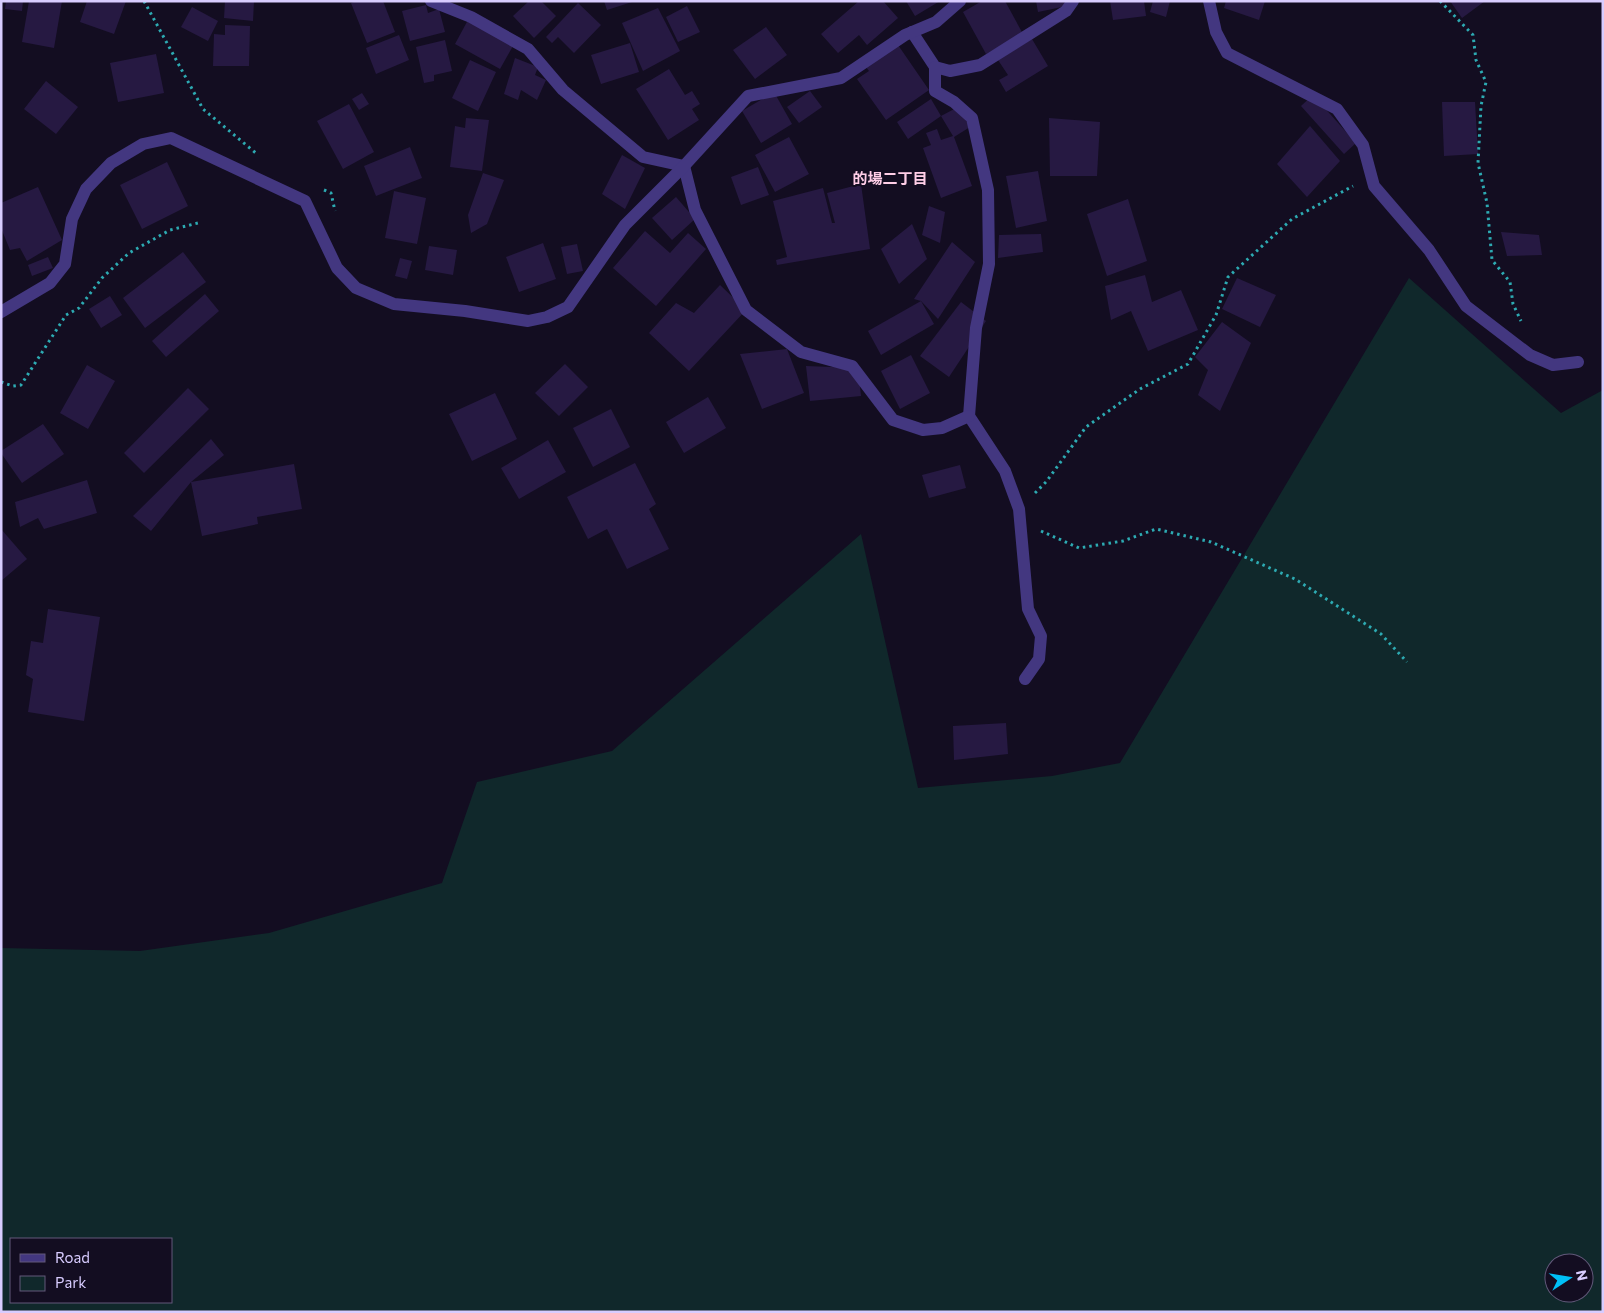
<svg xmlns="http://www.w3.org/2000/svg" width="1604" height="1313" font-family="Commissioner,'Noto Sans JP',sans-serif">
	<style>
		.green { fill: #10282b; fill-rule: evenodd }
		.building { fill: #261942 }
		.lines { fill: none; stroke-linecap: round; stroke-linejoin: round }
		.path { stroke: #2daab2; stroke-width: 3; stroke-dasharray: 2.5 4; stroke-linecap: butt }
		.minor { stroke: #433780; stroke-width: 12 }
		.labels { text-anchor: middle; stroke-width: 4; stroke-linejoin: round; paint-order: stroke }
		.neighbourhood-label { font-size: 15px; font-weight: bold; fill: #ffcee7; stroke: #130d21 }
	</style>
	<rect width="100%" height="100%" fill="#130d21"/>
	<path class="green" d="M1409 278 1561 413 1603 390V1312H1V948L140 951 269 933 442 883 477 782 612 751 861 534 918 788 1052 776 1120 763ZM11 1239H171V1302H11ZM1554 1263H1584V1293H1554Z"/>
	<g class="building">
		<polygon points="6,1 23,1 22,11 5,9"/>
		<polygon points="29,1 62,1 54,48 22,42"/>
		<polygon points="87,1 126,1 114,34 80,22"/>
		<polygon points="225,1 254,1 253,21 224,18"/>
		<polygon points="356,1 383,1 395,32 367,43 351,3"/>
		<polygon points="529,1 541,1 556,16 534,38 513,16"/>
		<polygon points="604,1 632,1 632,2 607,10"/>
		<polygon points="859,1 883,1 898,18 867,45 859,35 838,53 821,34"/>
		<polygon points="906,1 940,1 915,16"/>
		<polygon points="982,1 1005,1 1023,34 986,54 963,12"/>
		<polygon points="1036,1 1066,1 1062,7 1038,12"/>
		<polygon points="1110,1 1144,1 1146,16 1113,20"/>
		<polygon points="1153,1 1170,1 1166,17 1150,12"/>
		<polygon points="1226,1 1265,1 1259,20 1224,8"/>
		<polygon points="1450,1 1485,1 1462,18"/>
		<polygon points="578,3 601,25 574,53 558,37 552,43 546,37"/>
		<polygon points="426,5 428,13 439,9 445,32 410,41 402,11"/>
		<polygon points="687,6 700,32 678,42 666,17"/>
		<polygon points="192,7 218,21 208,41 181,27"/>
		<polygon points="658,8 680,51 643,71 622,23"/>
		<polygon points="468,20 513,46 500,69 455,44"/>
		<polygon points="225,25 250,26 249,66 213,66 214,34 225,35"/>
		<polygon points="766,27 787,55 755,79 733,50"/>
		<polygon points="399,35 409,60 376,74 366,48"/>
		<polygon points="1032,39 1048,66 1006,92 999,80 1008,75 998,60"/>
		<polygon points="445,40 452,71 434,75 434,81 424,83 416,47"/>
		<polygon points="630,43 639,72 601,84 591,55"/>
		<polygon points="898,45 929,90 886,120 857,79 869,71 866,67"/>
		<polygon points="156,54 164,93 118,102 110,63"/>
		<polygon points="515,58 538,67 535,75 546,80 537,100 521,90 518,100 504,94"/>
		<polygon points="470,60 496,72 478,111 452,98"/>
		<polygon points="669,69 685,95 692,91 700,104 692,109 699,120 668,140 636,89"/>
		<polygon points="46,81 78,107 56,134 24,109"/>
		<polygon points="810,91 822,107 799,123 787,107"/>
		<polygon points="774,92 792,124 761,143 742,111"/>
		<polygon points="362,93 369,104 359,110 352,99"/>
		<polygon points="1313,95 1356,143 1344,154 1301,106"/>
		<polygon points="931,99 941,116 958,107 970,127 954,137 972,186 941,198 923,148 931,145 926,133 937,129 941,140 953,136 941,116 908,139 897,122"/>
		<polygon points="1442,102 1475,102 1478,154 1444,156"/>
		<polygon points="349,104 374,152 343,169 317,121"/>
		<polygon points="466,118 489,120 482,171 450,167 455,126 465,128"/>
		<polygon points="1049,118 1100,122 1097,176 1050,176"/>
		<polygon points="1310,126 1340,161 1307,197 1277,164"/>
		<polygon points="789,137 809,174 775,192 755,155"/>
		<polygon points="410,147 422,178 376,196 364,166"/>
		<polygon points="622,155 645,168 625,209 602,194"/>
		<polygon points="167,162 188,206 142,229 120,185"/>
		<polygon points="758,167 769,195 741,205 731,177"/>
		<polygon points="1038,171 1047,221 1016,228 1006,176"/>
		<polygon points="483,173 504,180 487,224 471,233 468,215"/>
		<polygon points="861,184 870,249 777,265 776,260 787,257 773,201 823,188 832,223 835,223 827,193"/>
		<polygon points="38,187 62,240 27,261 20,248 10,250 1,228 1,203"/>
		<polygon points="394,191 426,198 417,244 385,238"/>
		<polygon points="676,197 695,219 672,240 652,218"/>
		<polygon points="1128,199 1147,261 1107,276 1087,214"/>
		<polygon points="929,206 945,212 940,243 922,235"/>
		<polygon points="912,224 927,259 899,284 881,249"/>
		<polygon points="645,231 670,253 688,233 706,249 656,306 613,268"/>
		<polygon points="1501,232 1539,235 1542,255 1507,256"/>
		<polygon points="1041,234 1043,252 998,258 999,235"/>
		<polygon points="952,242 975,262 938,319 921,301 914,299"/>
		<polygon points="543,243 556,279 519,292 506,257"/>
		<polygon points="577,244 583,271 567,274 561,247"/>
		<polygon points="429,246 457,250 453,275 425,270"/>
		<polygon points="183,252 206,282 145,328 123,298"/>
		<polygon points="48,257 53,268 32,276 28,265"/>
		<polygon points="400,258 412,261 407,279 395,276"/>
		<polygon points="1145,275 1152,302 1181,290 1198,330 1148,351 1131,311 1111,320 1105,286"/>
		<polygon points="1237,278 1276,295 1260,327 1222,309"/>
		<polygon points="720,285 746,310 689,371 649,333 676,303 694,313"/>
		<polygon points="205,294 219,311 166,357 152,341"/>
		<polygon points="110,296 122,315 101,328 89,309"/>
		<polygon points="921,301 934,324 881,355 868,331"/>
		<polygon points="961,302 986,321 949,377 920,356"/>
		<polygon points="1222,322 1251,343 1220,411 1198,395 1208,370 1195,357"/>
		<polygon points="787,349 804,393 762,409 740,354"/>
		<polygon points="911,355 930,393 900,409 881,371"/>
		<polygon points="565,364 588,387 559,416 535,393"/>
		<polygon points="87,365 115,381 88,429 60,413"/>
		<polygon points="806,366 858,368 861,396 810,401"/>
		<polygon points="188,388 209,409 144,473 124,453"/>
		<polygon points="495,393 517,439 472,461 449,414"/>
		<polygon points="708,397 726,428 684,453 666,422"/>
		<polygon points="611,409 630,447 593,467 573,428"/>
		<polygon points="43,424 64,454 22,483 1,453 1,451"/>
		<polygon points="211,439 224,455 191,482 294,464 302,509 257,517 258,524 202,536 191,482 151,531 133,516"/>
		<polygon points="548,440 566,472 519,499 501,468"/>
		<polygon points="635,463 656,504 649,509 669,549 627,569 607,529 588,539 567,497"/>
		<polygon points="960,465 966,488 929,498 922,475"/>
		<polygon points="87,480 97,513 44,529 38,518 20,527 15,502"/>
		<polygon points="1,529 27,559 1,581"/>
		<polygon points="48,609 100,617 84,721 28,712 33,679 26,675 31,641 43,643"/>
		<polygon points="1006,723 1008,754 954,760 953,726"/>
	</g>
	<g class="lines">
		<g class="path">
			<polyline points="144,1 203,109 257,154"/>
			<polyline points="1440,1 1473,35 1476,60 1486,82 1481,106 1478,163 1487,203 1492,260 1510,282 1513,304 1521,321"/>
			<polyline points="324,190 331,193 335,211"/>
			<polyline points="1,382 13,386 21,385 66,315 79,308 102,278 129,253 170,230 198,223"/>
			<polyline points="1035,493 1046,482 1086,427 1140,389 1188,364 1216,315 1228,277 1292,219 1353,186"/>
			<polyline points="1041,531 1079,548 1123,541 1156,529 1211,542 1295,579 1381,634 1407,662"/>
		</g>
		<g class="minor">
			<polyline points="431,1 471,17 528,49 563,90 643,157 684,166"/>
			<polyline points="1209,1 1216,32 1227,53 1337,109 1363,145 1374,186 1429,250 1466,306 1530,355 1553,365 1578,362"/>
			<polyline points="912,32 935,67 950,71 980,65 1066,11 1073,1"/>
			<polyline points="935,67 935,91 954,102 972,118 988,190 989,264 976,328 969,416 1005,471 1019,509 1028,609 1041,636 1039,659 1025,679"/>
			<polyline points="684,166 695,210 746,310 801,352 852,366 893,420 923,430 942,428 969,416"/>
			<polyline points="1,312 50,283 65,264 72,219 86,189 111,163 143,144 171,138 305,201 337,268 356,288 394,304 465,311 528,321 547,317 568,307 625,225 684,166 748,96 841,78 905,35 936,22 960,1"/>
		</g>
	</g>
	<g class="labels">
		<g class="neighbourhood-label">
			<text x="890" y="184">的場二丁目</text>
		</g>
	</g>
	<rect width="1604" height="1313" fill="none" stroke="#d8ccff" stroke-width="5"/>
	<rect x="10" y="1238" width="162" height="65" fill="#130d21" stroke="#62597a"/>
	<rect x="20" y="1254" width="25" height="8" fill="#433780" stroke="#62597a"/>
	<text x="55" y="1263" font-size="15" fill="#d8ccff">Road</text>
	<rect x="20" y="1276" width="25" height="15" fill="#10282b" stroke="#62597a"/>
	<text x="55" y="1288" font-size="15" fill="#d8ccff">Park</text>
	<g transform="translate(1569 1278) rotate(78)"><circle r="24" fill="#130d21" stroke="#62597a"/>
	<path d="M0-4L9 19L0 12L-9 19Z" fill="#00c0f7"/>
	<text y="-8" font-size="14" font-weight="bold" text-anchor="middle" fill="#d8ccff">N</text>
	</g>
</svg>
